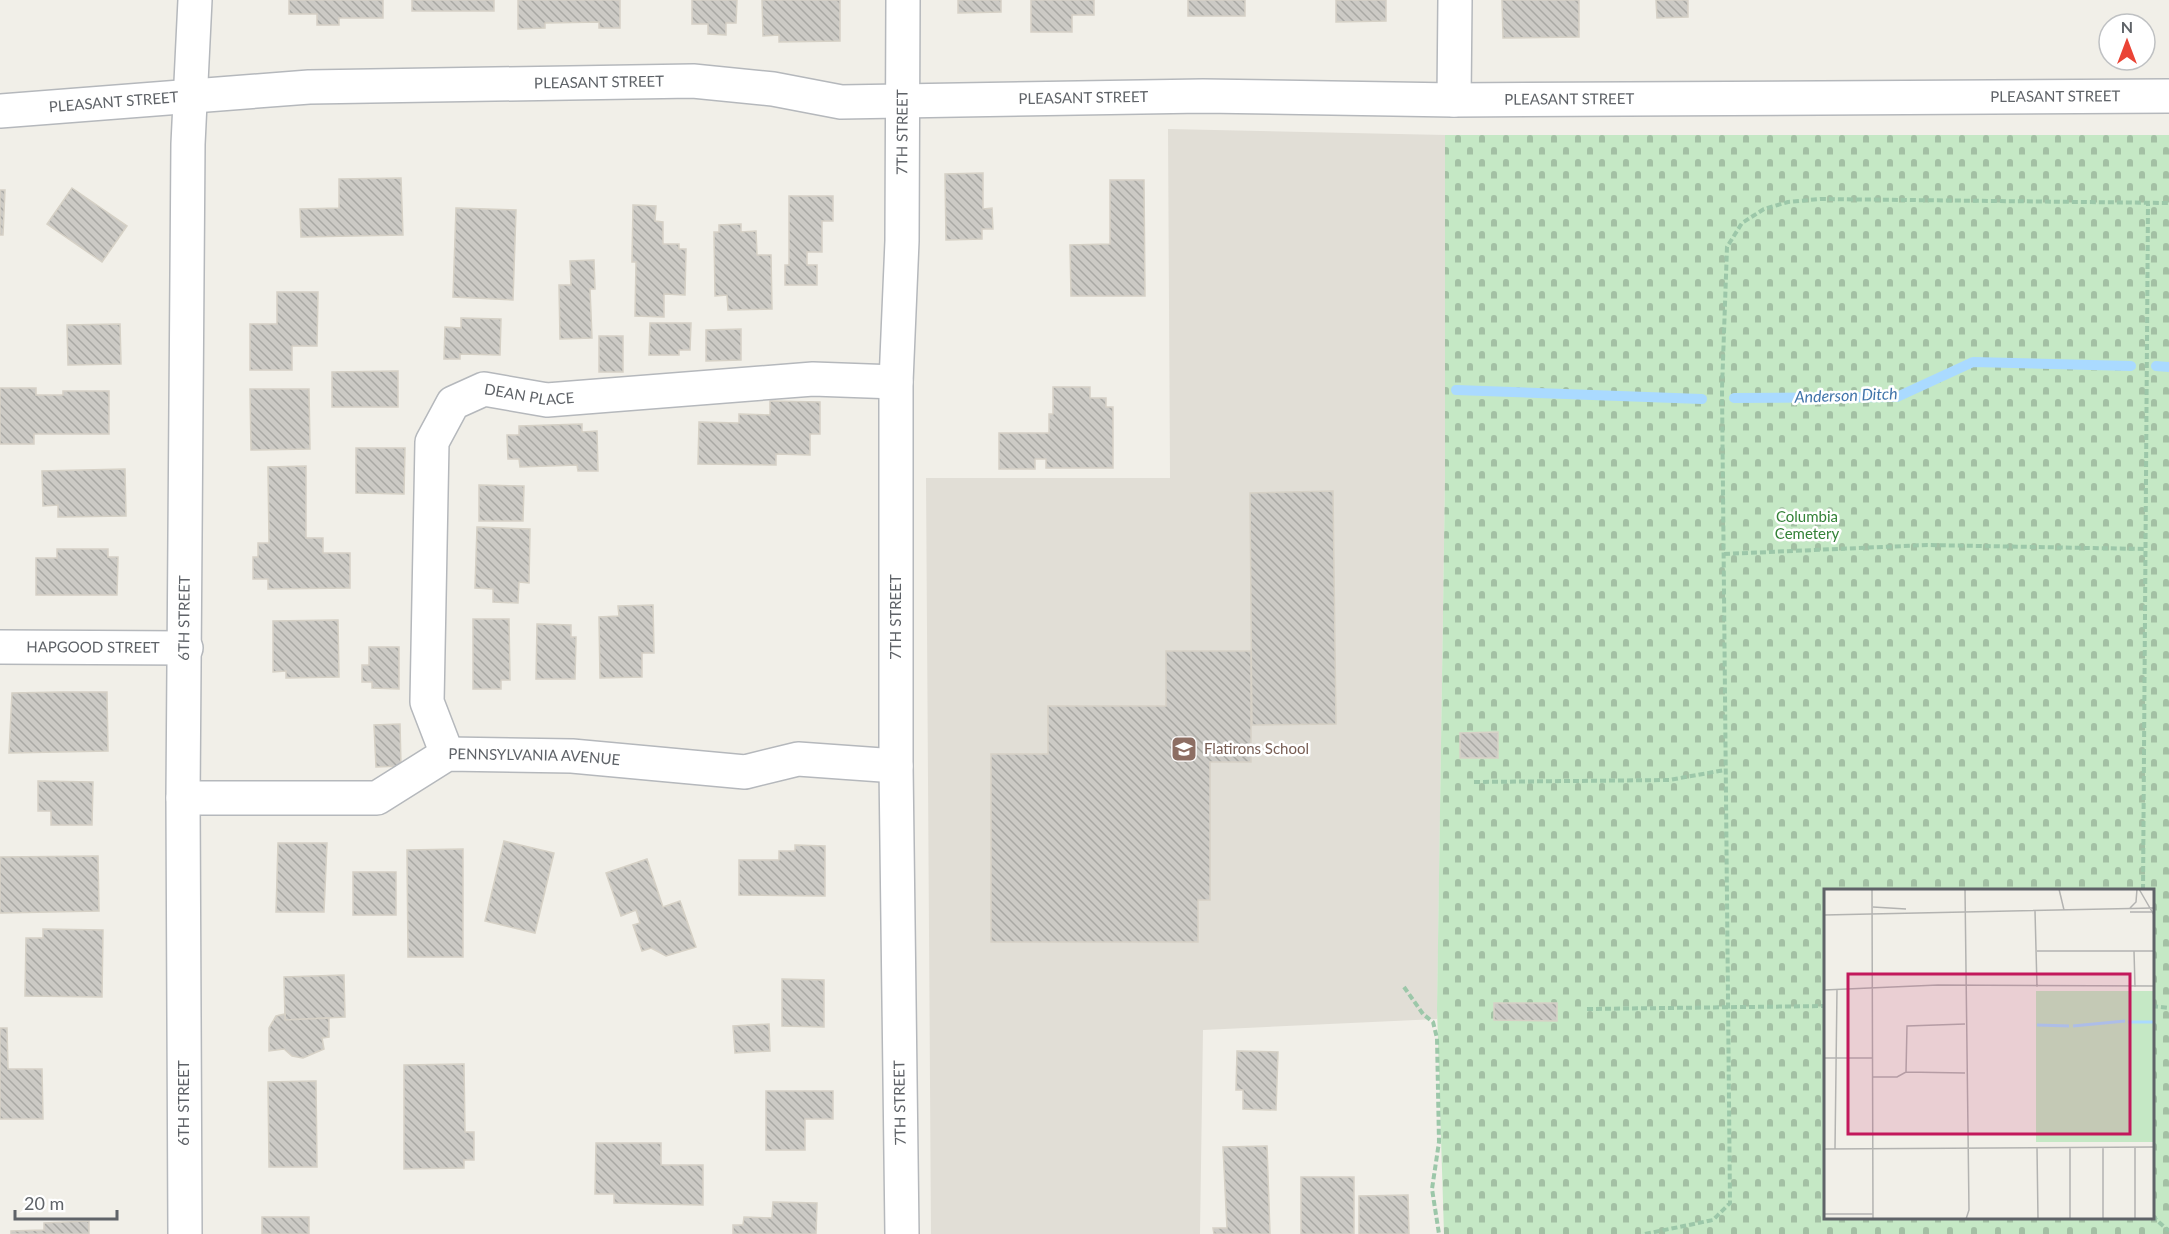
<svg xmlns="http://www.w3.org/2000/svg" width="2169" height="1234" font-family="Lato,sans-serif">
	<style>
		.education { fill: #e1ded6 }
		.cemetery { fill: url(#cemetery-stones); fill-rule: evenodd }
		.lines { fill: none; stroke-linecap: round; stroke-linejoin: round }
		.stream { stroke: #aadaff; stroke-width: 10 }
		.building { fill: url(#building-back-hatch); stroke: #d6d1c6; stroke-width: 1.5 }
		.minor-casing { stroke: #b5b8bc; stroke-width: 36 }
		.path { stroke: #9cc7a9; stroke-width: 4; stroke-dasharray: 6 3; stroke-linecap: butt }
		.minor { stroke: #fff; stroke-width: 33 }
		.labels { text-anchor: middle; stroke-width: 5; stroke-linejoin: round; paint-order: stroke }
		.street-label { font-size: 15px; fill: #5f6368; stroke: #fff }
		.park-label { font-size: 15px; fill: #348238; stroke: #fff }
		.education-label { font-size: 15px; fill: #785e54; stroke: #fff; text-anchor: start }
		.water-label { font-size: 16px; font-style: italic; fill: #4174aa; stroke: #fff }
		.inset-river { fill: none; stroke: #aadaff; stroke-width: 3 }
		.inset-road { fill: none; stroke: #b3b3b1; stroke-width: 1.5 }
		.view { fill: #c2185b; fill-opacity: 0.15; stroke: #c2185b; stroke-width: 3 }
		.inset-edge { fill: none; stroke: #5f6368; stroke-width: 3 }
	</style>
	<defs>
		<pattern id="cemetery-stones" width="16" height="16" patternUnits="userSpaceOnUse" patternTransform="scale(1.5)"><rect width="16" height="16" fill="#c5e8c5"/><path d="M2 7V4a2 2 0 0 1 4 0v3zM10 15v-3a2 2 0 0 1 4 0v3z" fill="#a3c0a4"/></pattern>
		<pattern id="building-back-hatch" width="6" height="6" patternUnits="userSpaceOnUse" patternTransform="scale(1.5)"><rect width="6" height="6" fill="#cccac5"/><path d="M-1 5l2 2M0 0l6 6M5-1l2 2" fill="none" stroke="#a9a8a4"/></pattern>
	</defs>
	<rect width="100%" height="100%" fill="#f1efe8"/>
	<polygon class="education" points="1168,129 1445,135 1445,478 1437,1019 1203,1030 1200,1234 931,1234 926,478 1170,478"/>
	<path class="cemetery" d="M1445 135H2169V1234H1444L1437 1009 1445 478ZM1826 890H2152V1218H1826Z"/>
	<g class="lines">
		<g class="stream">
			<polyline points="2156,366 2169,367"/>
			<polyline points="1456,390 1702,399"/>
			<polyline points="1734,398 1897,397 1973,362 2131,366"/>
		</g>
	</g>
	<g class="building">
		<polygon points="289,0 383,0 383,18 339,18 339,25 317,25 317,14 289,14"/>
		<rect x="412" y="0" width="82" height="11"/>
		<polygon points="518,0 620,0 620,28 599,28 599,22 545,23 545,28 518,29"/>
		<polygon points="692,0 737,0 736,23 726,23 726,35 708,34 708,24 692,24"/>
		<polygon points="762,0 840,0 840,41 779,42 779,35 763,36"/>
		<polygon points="958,0 1001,0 1001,12 958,13"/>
		<polygon points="1031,0 1094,0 1094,15 1072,15 1072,32 1031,32"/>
		<rect x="1188" y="0" width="57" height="16"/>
		<polygon points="1336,0 1386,0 1386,21 1336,22"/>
		<polygon points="1502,0 1579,0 1579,37 1503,38"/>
		<polygon points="1656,0 1688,0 1688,17 1657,18"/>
		<polygon points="983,173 983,209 992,208 993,229 982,229 982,239 946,240 945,174"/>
		<polygon points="401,178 403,235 301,237 300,209 339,208 339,179"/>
		<polygon points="1110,180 1144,180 1145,296 1071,296 1070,245 1110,244"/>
		<polygon points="72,188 127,226 102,262 47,224"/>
		<polygon points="0,190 5,190 3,235 0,235"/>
		<polygon points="789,196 833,196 833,221 822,221 822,252 807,252 807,265 817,265 817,285 785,285 785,265 789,265"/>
		<polygon points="633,205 656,206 655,221 663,222 663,244 679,244 679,249 686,249 685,295 664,294 664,317 635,316 636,262 632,262"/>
		<polygon points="456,208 516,210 513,300 453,297"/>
		<polygon points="741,224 741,232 756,231 757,255 771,255 772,309 728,310 727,295 715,296 714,232 719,232 719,225"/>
		<polygon points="594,260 595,289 590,289 592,338 560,339 559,285 571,285 570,261"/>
		<polygon points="277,292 318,292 317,346 292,346 292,370 250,370 250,324 277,324"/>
		<polygon points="461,318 501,319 500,355 460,354 460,359 444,359 445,327 461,328"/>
		<polygon points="650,323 691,323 690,350 679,350 679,355 649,355"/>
		<polygon points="120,324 121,364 68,365 67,325"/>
		<polygon points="741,329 741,360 706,361 706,330"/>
		<rect x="599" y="336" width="24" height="36"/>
		<polygon points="398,371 398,407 332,407 332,372"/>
		<polygon points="1053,387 1090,387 1090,398 1106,398 1106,407 1113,407 1113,468 1046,468 1046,459 1035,459 1035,469 999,469 999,433 1049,433 1049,414 1053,414"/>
		<polygon points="0,388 36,388 36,395 63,395 63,391 109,391 109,434 34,434 34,444 0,444"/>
		<polygon points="250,389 309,389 310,449 251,450"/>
		<polygon points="770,401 820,402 820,434 810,434 810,455 776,454 776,465 698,464 699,422 739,423 739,414 770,415"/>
		<polygon points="582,424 582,432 597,431 598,471 578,471 577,465 520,467 519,459 508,459 507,435 519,435 519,426"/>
		<polygon points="356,448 405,448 404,494 356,493"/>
		<polygon points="306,466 306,538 323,538 323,553 350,553 350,588 268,589 268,579 253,579 253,557 258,557 258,543 269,543 268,467"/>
		<polygon points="125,469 126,516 58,517 58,505 43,506 42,471"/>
		<polygon points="479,485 524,486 523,521 479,521"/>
		<polygon points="1333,491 1336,724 1252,725 1250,493"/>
		<polygon points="477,527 530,529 529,583 519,582 518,603 493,602 493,589 475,588"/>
		<polygon points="57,549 108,549 108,557 118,557 117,595 36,595 36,558 57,558"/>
		<polygon points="653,605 654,653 642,653 642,677 600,678 599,617 619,616 618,606"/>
		<polygon points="473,619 509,619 510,680 501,680 501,689 473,689"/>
		<polygon points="338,620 339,677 286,678 286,671 273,672 273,621"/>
		<polygon points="537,624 571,625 571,637 576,637 575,679 536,679"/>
		<polygon points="369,647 399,647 399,689 372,688 372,682 362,682 362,665 369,665"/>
		<polygon points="1166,651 1251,651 1251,762 1210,762 1210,900 1198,900 1198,942 991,942 991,754 1048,754 1048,706 1166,706"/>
		<polygon points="63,692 107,692 108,751 9,753 12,693"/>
		<polygon points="400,724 401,766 376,767 374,725"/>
		<polygon points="1498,732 1498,758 1460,758 1460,733"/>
		<polygon points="38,781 93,782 92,825 51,825 51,811 38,811"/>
		<polygon points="504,841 554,853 535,933 485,921"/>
		<polygon points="278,843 327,843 324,912 276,912"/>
		<polygon points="795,845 825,846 825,896 739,895 739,860 779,860 779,851 795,851"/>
		<polygon points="463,849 463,957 408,957 407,850"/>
		<polygon points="98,856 99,911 0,913 0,857"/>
		<polygon points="647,859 663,907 680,901 696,947 666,956 651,948 642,951 633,925 640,923 636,910 621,916 606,873"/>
		<rect x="353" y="872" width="43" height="43"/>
		<polygon points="43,929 103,930 102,997 25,996 26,938 43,938"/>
		<polygon points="344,975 345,1017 285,1020 284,977"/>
		<polygon points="782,979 824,980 824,1027 782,1026"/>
		<polygon points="1494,1003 1557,1003 1557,1021 1494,1020"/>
		<polygon points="285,1014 285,1020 329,1018 329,1037 322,1038 324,1049 303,1058 292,1056 284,1049 269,1051 269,1028 276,1016"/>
		<polygon points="769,1024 770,1051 735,1053 733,1026"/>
		<polygon points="0,1028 7,1028 8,1069 42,1069 43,1119 0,1119"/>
		<polygon points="1237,1051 1278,1052 1276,1110 1243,1109 1243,1090 1236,1090"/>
		<polygon points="464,1064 465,1132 474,1132 474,1160 464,1160 464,1168 404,1169 404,1065"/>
		<polygon points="316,1081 317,1167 269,1167 268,1082"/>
		<polygon points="766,1091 833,1091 833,1119 805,1119 805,1150 766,1150"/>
		<polygon points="596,1143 661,1143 661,1165 703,1165 703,1205 614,1203 614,1194 595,1194"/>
		<polygon points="1267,1146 1270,1234 1214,1234 1213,1228 1227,1228 1223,1147"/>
		<rect x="1301" y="1177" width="53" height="57"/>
		<polygon points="1408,1195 1409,1234 1359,1234 1359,1196"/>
		<polygon points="773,1202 817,1203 816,1234 733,1234 733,1225 743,1225 744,1217 772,1218"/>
		<rect x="262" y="1217" width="47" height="17"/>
		<polygon points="89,1221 89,1234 11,1234 11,1231 44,1230 44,1223"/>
	</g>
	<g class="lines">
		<g class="minor-casing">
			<g id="minor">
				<polyline points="1454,100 1455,0"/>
				<path id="s1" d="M0 111 309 87 693 81 773 89 841 102 1203 96 1454 100 2169 96"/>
				<path id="s2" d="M0 647 186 648"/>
				<path id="s3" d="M447 754 427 702 432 442 453 403 484 389 547 400 813 379 896 382"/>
				<path id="s4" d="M183 798H377L447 754 572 756 745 772 798 759 896 766"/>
				<path id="s5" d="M185 1234 183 798 188 144 195 0"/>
				<path id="s6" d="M902 1234 896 766V382L902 241 903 0"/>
			</g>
		</g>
		<g class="path">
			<polyline points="1724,554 1927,545 2145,549"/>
			<polyline points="1474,782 1669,780 1725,770"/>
			<polyline points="2143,890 2148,204"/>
			<polyline points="1404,987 1423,1014 1433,1022 1437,1038 1439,1142 1432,1189 1439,1234"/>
			<polyline points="2152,1006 2169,1008"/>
			<polyline points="1587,1009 1826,1006"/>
			<polyline points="2152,1216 2169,1231"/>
			<polyline points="1645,1234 1713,1220 1730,1203 1722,389 1727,247 1742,223 1764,209 1788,202 1820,199 2169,203"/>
		</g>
		<use href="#minor" class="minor"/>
	</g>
	<defs>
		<g id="school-square" transform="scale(1.35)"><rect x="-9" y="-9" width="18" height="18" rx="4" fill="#8d6e63" stroke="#fff"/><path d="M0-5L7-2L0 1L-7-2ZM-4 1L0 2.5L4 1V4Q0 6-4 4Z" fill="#fff"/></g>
	</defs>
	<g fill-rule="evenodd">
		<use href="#school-square" x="1184" y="749"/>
	</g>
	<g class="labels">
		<g class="street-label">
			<text dy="5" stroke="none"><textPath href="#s1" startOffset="600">PLEASANT STREET</textPath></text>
			<text dy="5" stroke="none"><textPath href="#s1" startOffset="2058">PLEASANT STREET</textPath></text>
			<text dy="5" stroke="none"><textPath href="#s1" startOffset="1086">PLEASANT STREET</textPath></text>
			<text dy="5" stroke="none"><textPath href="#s1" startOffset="1572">PLEASANT STREET</textPath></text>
			<text dy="5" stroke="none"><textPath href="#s1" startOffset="114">PLEASANT STREET</textPath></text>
			<text dy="5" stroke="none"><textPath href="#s6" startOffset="1102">7TH STREET</textPath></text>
			<text dy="5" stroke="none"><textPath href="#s3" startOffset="440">DEAN PLACE</textPath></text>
			<text dy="5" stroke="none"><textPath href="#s5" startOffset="616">6TH STREET</textPath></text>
			<text transform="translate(896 617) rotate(-90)" y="5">7TH STREET</text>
			<text dy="5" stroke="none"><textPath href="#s2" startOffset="93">HAPGOOD STREET</textPath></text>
			<text dy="5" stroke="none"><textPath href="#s4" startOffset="364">PENNSYLVANIA AVENUE</textPath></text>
			<text transform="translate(184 1103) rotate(-90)" y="5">6TH STREET</text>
			<text transform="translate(900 1103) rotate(-91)" y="5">7TH STREET</text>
		</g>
		<g class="park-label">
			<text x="1807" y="522">Columbia<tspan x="1807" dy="17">Cemetery</tspan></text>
		</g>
		<g class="education-label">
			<text x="1204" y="754">Flatirons School</text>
		</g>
		<g class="water-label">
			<text transform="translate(1846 395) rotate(-2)" y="6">Anderson Ditch</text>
		</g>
	</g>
	<g transform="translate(1824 889)">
		<rect width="330" height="330" fill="#f1efe8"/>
		<path d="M212 102H330V253H212Z" fill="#c5e8c5"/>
		<path class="inset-river" d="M304 133H330M213 136 245 137M249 137 301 132"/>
		<path class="inset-road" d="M48 0 49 330M141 0 145 321 142 330M235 0 240 21M315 0 330 26M49 18 82 20M306 19 312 13 313 0M211 22 213 98M306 23H330M0 26 330 19M213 62H330M310 62 311 98M0 101 114 96 330 97M0 169H48M82 183 83 137 141 135M48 188H73L82 183 141 184M279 258V330M311 258V330M213 259 214 330M0 260 330 258M11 260 13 100M0 325H49M246 330V258"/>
		<path class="view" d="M24 85H306V245H24Z"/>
		<rect width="330" height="330" class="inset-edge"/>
	</g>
	<g transform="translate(2127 42)"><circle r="28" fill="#ffffff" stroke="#bfc1c3" stroke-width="1.5"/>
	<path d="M0-4.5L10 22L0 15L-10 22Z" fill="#ea4335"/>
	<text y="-9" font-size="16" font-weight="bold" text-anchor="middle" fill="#5f6368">N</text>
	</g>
	<path d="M15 1210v9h102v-9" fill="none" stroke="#5f6368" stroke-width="3"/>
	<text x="24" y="1210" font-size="18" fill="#5f6368" stroke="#ffffff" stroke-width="4.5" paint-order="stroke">20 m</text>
</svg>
